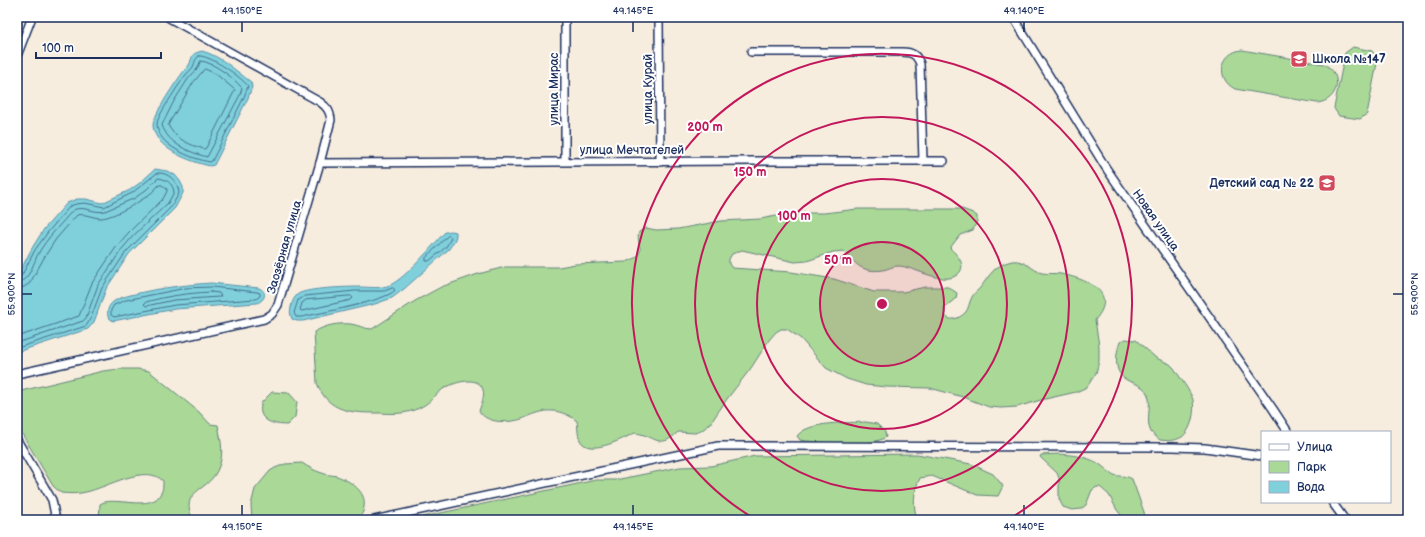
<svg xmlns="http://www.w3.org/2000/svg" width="1425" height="537" font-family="'Balsamiq Sans',sans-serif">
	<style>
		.green { fill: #aad897; stroke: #62847a }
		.water { fill: #80d0db; stroke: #5890a9 }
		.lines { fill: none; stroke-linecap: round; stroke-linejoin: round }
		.shore { stroke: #436f90; stroke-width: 1 }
		.street-casing { stroke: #1b2f5e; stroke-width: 10 }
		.street { stroke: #fff; stroke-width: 7 }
		.ticks { fill: none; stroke: #1b2f5e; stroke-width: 1.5 }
		.ring { fill: none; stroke: #c2185b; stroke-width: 2 }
		.labels { text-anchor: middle; stroke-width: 4; stroke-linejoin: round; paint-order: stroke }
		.poi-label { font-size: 12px; font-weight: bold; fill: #1b2f5e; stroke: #fff; text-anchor: start }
		.street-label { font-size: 12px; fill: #1b2f5e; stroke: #fff }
		.centre { fill: #c2185b; stroke: #fff; stroke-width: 2 }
		.ring-label { font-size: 12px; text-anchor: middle; font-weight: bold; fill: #c2185b; stroke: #fff; stroke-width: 4; stroke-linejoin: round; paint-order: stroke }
		.neatline { fill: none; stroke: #1b2f5e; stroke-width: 1.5 }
		.ticks-label { font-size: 10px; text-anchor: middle; fill: #1b2f5e }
	</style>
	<rect width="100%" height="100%" fill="#f7eddf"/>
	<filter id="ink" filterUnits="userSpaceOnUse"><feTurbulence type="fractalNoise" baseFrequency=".025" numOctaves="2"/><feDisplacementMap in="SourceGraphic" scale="8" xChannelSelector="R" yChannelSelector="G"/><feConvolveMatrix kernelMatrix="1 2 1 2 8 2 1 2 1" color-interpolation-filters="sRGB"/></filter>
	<g filter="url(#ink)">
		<g class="green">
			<polygon points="1353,47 1372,51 1378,58 1367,114 1360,119 1339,116 1335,110 1334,108 1345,53"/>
			<path d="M1242 50 1324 64C1344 74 1339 101 1317 103L1235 89C1215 79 1220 52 1242 50Z"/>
			<path d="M858 209H962L973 213 977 216V221L973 230 960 235 950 248C956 254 966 263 960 272 947 289 914 266 898 266 893 266 888 269 883 270 878 271 870 271 865 269 857 267 850 257 844 251L833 252 807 261 795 262 742 250 732 254 729 259V264L732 268 791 272 834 279 874 292H903L925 287H948L957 293 956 298 944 308C944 323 956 321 965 313 969 309 969 302 972 297 974 293 977 291 980 288 990 275 994 265 1012 261 1024 259 1032 270 1042 273 1048 274 1055 273 1061 274 1085 279 1120 291 1095 320L1099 346V361L1096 373 1087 387 1076 392 1041 400 1017 407 1001 408 989 407 963 397 930 388 887 387 866 385 847 379 826 368 801 339 787 329H781L776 332 769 340 751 368 727 399 710 424 701 431 695 433 678 432C659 451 655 435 635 433 624 438 593 455 582 443 577 438 578 427 577 421 568 414 558 410 546 411 538 412 529 416 522 419 508 423 487 424 479 411 481 405 485 396 483 390 479 374 452 383 443 389 435 395 429 404 419 408 407 414 394 414 380 413 353 413 328 413 317 383L314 332C326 325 337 323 351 324 358 325 365 329 372 329L415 301 441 287 478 274 505 267H559L575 264 626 262C650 254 635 245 639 232L646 228 656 230 678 229 721 221 760 219 793 213H824Z"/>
			<path d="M1125 339 1136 340 1156 358 1170 364 1174 368C1178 375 1191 392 1193 400 1195 411 1192 430 1182 437 1175 441 1168 441 1160 440 1158 438 1153 435 1151 432 1145 421 1152 406 1148 395 1144 384 1133 384 1125 379 1113 371 1116 353 1120 342Z"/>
			<path d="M120 369H138L149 371 199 412 210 424 218 425C221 441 225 456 217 471 206 493 179 490 193 520H99L100 504C113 495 152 513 161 493 163 490 163 485 163 481 146 463 106 488 86 492 78 494 70 494 61 493L53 486 18 427 17 424V392L103 371Z"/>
			<path d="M272 392 289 393 297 402 295 417 287 425C278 425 264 423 261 413 260 410 261 405 261 403Z"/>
			<path d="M866 422 877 424 885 432 886 437C872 447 824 442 806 441L800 440 797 436C808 421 849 423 866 422Z"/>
			<path d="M917 454 971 464 993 474 1003 486 998 496 977 495 932 476 920 478C913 492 913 505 917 520H408L596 480H615L680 467 711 466 755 456Z"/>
			<path d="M1059 454C1072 455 1084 456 1096 462 1102 465 1107 471 1114 475 1120 477 1126 475 1132 479L1144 512 1145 518 1143 520H1125L1117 510 1109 495 1100 487H1097L1092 490 1086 505 1081 509 1072 510 1063 507 1059 499V478L1057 473 1040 457 1041 455Z"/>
			<path d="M302 463C308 467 315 471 322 473 327 475 332 475 337 476 350 481 367 491 364 507 363 515 360 517 353 520H252L251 505 255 489 270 471 275 468 285 464Z"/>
		</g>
		<g class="water">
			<path d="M202 51C221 56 236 71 251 82L252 87 248 98 214 165 210 166C191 162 155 149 153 126 152 117 175 83 181 75 183 71 187 69 189 65 191 62 191 57 194 54 197 52 199 52 202 51Z"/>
			<polygon points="155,169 167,171 175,175 180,181 183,187 183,193 175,208 129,254 106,289 94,322 88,329 17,352 17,277 32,248 44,229 67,203 77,199 86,199 102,203 130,190 141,182"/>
			<path d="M451 231 456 232C457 239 452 244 449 249L404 289 392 298 375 304 303 321H297L292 319C290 314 290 312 291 307 292 302 294 297 298 294 308 288 347 287 359 287 369 287 380 289 390 285 407 277 431 247 445 232Z"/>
			<path d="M211 283 259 288C268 292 265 300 257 303L175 309 113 321 108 317C106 307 111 302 120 298 150 289 181 285 211 283Z"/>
		</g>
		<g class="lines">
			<g class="shore">
				<path d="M199 56C210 55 241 77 248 86L244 97 212 161 210 162C193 159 157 146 157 124 157 117 172 96 176 89 179 85 182 80 185 76 187 73 191 70 193 67 195 62 195 59 199 56Z"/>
				<path d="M201 61C213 62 234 78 242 88L240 95 207 157C189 152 168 144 162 125L174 101 188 79 197 69Z"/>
				<path d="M205 69 216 74 235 90 206 148 204 149C190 145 175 139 168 125L193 83Z"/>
				<polygon points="449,235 451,238 446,247 429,261 426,261 426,258"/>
				<path d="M17 277 22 275 35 250 48 232 70 206 76 204 85 203 104 207 132 193 157 173C168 172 178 181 179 193L172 206 126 252 102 288 90 320 86 326 17 348"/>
				<path d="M17 282C29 282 33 264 38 254 47 238 61 224 73 210 84 205 94 214 105 211L135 198 147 189 158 178C166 179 173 183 174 192L168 203 133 236 122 249 98 285 86 318 83 321 17 343"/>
				<polygon points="212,287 257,292 260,293 260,296 256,299 175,305 114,317 111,315 111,310 114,305 126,300 186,288"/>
				<path d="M17 288 24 287 30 283 45 256 56 239 77 215C85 213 93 218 101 218 112 218 142 201 151 193 154 191 157 187 159 185H162L167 189V191L163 199 129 232 117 246 92 283 79 316 17 337"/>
				<path d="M393 288 395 290C387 301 319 313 302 317H296L294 313 298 300 305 296 355 291H384Z"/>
				<path d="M211 292 219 293 221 296 219 297 174 300 146 306 144 304 146 302C167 296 189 293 211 292Z"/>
				<polygon points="351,296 353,298 351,300 302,311 300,310 302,303 306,300"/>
			</g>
			<g class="street-casing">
				<g id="street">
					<polyline points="659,17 660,162"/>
					<polyline points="1013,17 1106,168 1273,409 1288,432"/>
					<path d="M751 52H902C912 52 917 55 920 64L923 161"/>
					<polyline points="17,56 32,17"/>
					<polyline points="565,161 565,17"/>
					<polyline points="320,163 753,161 944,161"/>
					<path d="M17 374 264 319 272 314 278 305 320 163 331 120C330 111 327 107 320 102L169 18 170 17"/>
					<polyline points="17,440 52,500 56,520"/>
					<polyline points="1332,502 1345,520"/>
					<polyline points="374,520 718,446 1172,447 1205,448 1262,456"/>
				</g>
			</g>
			<use href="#street" class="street"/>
		</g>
	</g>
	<path class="ticks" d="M242 22V32M633 22V32M1024 22V32M22 294H32M1393 294H1403M242 505V515M633 505V515M1024 505V515"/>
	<circle cx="882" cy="304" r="62" fill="#c2185b" fill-opacity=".12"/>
	<g class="ring">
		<circle cx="882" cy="304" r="62"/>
		<circle cx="882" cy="304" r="125"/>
		<circle cx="882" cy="304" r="187"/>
		<path d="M755 519A250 250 0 1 1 1009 519"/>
	</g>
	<defs>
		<g id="school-square" transform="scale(0.9)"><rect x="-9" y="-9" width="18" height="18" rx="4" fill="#d1495b" stroke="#fff"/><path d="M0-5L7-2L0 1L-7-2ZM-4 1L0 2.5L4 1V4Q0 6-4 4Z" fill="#fff"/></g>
	</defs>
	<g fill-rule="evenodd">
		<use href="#school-square" x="1299" y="59"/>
		<use href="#school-square" x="1327" y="183"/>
	</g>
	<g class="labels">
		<g class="poi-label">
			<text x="1312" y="63">Школа №147</text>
			<text x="1314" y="187" text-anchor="end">Детский сад № 22</text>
		</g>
		<g class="street-label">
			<text transform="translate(554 89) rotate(-90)" y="4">улица Мирас</text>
			<text transform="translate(648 89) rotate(-90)" y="4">улица Курай</text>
			<text x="632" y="154">улица Мечтателей</text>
			<text transform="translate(1156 220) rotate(55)" y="4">Новая улица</text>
			<text transform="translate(284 247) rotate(-74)" y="4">Заозёрная улица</text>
		</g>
	</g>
	<circle cx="882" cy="304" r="6" class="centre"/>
	<g class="ring-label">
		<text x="705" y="131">200 m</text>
		<text x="750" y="176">150 m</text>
		<text x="794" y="220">100 m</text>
		<text x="838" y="264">50 m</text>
	</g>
	<rect width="1425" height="537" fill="none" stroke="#fff" stroke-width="44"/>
	<rect x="1261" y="431" width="130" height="72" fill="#ffffff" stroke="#a4acbf"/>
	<rect x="1269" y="444" width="20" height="6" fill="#ffffff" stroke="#a4acbf"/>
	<text x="1297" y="451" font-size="12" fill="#1b2f5e">Улица</text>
	<rect x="1269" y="461" width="20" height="12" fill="#aad897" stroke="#a4acbf"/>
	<text x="1297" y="471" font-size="12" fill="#1b2f5e">Парк</text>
	<rect x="1269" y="481" width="20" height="12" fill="#80d0db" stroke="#a4acbf"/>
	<text x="1297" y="491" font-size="12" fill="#1b2f5e">Вода</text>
	<path d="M36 52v6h125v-6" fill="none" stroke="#1b2f5e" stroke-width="2"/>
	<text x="42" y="52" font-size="12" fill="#1b2f5e" stroke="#ffffff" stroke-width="3" paint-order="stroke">100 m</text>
	<rect x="22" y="22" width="1381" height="493" class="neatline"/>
	<g class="ticks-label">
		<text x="242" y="14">49.150°E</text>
		<text x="633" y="14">49.145°E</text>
		<text x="1024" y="14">49.140°E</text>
		<text transform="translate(1414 294) rotate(-90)" y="4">55.900°N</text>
		<text transform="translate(11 294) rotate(-90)" y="4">55.900°N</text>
		<text x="242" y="530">49.150°E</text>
		<text x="633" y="530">49.145°E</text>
		<text x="1024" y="530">49.140°E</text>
	</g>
</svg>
